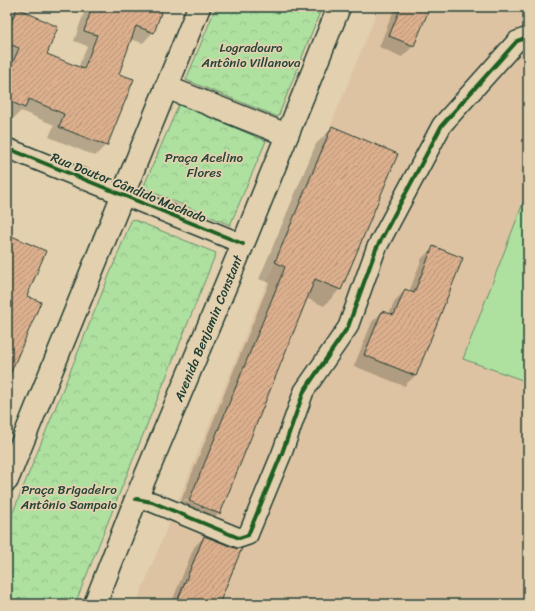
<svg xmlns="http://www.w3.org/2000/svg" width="535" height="611" font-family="Sriracha,sans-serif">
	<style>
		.built { fill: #ddc3a2 }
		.green { fill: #aee0a0; stroke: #668e6a }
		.park { fill: url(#park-crowns); stroke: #668e6a }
		.shadow { fill: #0003; fill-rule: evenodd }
		.building { fill: url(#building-hatch); stroke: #1f3d34 }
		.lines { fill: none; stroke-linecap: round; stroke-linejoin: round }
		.minor-casing { stroke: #1f3d34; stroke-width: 22 }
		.secondary-casing { stroke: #1f3d34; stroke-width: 25 }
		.minor { stroke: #e3d0ae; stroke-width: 19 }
		.secondary { stroke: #e3d0ae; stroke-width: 22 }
		.cycleway-casing { stroke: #e3d0ae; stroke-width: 6 }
		.cycleway { stroke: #1b5e20; stroke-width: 4 }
		.labels { text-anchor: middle; stroke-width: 3.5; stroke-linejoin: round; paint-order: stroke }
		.park-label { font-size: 13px; fill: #264539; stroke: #e3d0ae }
		.street-label { font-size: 13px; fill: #1f3d34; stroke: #e3d0ae }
	</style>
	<defs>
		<pattern id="park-crowns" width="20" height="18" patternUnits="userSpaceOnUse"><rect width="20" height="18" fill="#aee0a0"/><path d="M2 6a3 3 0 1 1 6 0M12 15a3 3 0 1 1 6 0" fill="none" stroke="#95c18a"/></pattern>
		<pattern id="building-hatch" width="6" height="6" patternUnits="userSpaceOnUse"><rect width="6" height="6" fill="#dcb08d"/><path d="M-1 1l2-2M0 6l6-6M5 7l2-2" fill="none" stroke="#b29074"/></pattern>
	</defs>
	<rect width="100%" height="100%" fill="#e3d0ae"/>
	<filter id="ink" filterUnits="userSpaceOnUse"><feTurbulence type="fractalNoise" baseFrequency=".025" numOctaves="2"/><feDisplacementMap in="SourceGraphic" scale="8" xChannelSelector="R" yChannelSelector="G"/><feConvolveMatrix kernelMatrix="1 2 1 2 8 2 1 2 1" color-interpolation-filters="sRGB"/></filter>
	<g filter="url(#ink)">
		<polygon class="built" points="379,7 528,7 528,604 136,604"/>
		<polygon class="green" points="528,190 528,382 463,359"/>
		<g class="park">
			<polygon points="216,7 322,7 278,117 186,80"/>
			<polygon points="179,104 266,141 230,225 143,188"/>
			<polygon points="132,219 216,253 75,604 7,604 7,527"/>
		</g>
		<g class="shadow">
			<polygon points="86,7 163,7 153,32 143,43 130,39 118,74 106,145 95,156 49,137 54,125 21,111 14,118 7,115 7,20 17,10 46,55 78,68 87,46 74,41"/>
			<polygon points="395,7 429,7 413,46 402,57 379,47"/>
			<path d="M332 128 340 289 324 306 306 298 219 513 203 529 174 518 269 283 259 279 316 144ZM185 499 212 510V512L184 500Z"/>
			<polygon points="7,218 10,220 7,228"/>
			<polygon points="7,235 45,251 26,296 39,302 7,381"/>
			<polygon points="433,248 462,259 415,376 404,386 354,366 372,322 382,312 389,314 395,301 405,290 409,292 422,258"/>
			<polygon points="204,537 218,604 171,604 194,547"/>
		</g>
		<g class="building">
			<polygon points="92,7 163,7 154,33 136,26 119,74 134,79 107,146 59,127 64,114 29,99 25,108 7,100 7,76 19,48 7,43 7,32 17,8 58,27 47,54 84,69 97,35 84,31"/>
			<polygon points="401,7 430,7 414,46 389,36"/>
			<polygon points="332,126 398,154 341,290 315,279 220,514 189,501 285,267 275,262"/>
			<polygon points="7,234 46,251 27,296 41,302 8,379"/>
			<polygon points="433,246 463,258 416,376 364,355 382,311 394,315 405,289 414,293"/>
			<polygon points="204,536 235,548 242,548 219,604 176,604"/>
		</g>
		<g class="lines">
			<g class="minor-casing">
				<g id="minor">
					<polyline points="7,148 243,244"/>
					<polyline points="136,499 152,502 239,538 248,535 282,453 304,391 348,327 376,249 442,125 517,41 528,37"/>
				</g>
			</g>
			<g class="secondary-casing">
				<g id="secondary">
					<polyline points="166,87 287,135"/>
					<polyline points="7,480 199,7"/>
					<path id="s1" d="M95 604 136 499 243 244 339 7"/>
				</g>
			</g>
			<use href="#minor" class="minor"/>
			<use href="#secondary" class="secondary"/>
			<g class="cycleway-casing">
				<g id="cycleway">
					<polyline points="7,148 243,244"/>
					<polyline points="136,499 152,502 239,538 248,535 282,453 304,391 348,327 376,249 442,125 517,41 528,37"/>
				</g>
			</g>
			<use href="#cycleway" class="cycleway"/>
		</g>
	</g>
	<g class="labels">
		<g class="park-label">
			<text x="251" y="52">Logradouro<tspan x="251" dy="15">Antônio Villanova</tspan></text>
			<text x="204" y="162">Praça Acelino<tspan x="204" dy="15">Flores</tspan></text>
			<text x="69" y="494">Praça Brigadeiro<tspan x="69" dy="15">Antônio Sampaio</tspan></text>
		</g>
		<g class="street-label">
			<text transform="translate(129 187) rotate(22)" y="5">Rua Doutor Cândido Machado</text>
			<text dy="5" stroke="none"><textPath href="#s1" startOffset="298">Avenida Benjamin Constant</textPath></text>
		</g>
	</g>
	<rect width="535" height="611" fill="none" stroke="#e3d0ae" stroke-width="24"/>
	<rect x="12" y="12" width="511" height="587" fill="none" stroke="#1f3d34" stroke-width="1.5" filter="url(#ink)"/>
</svg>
